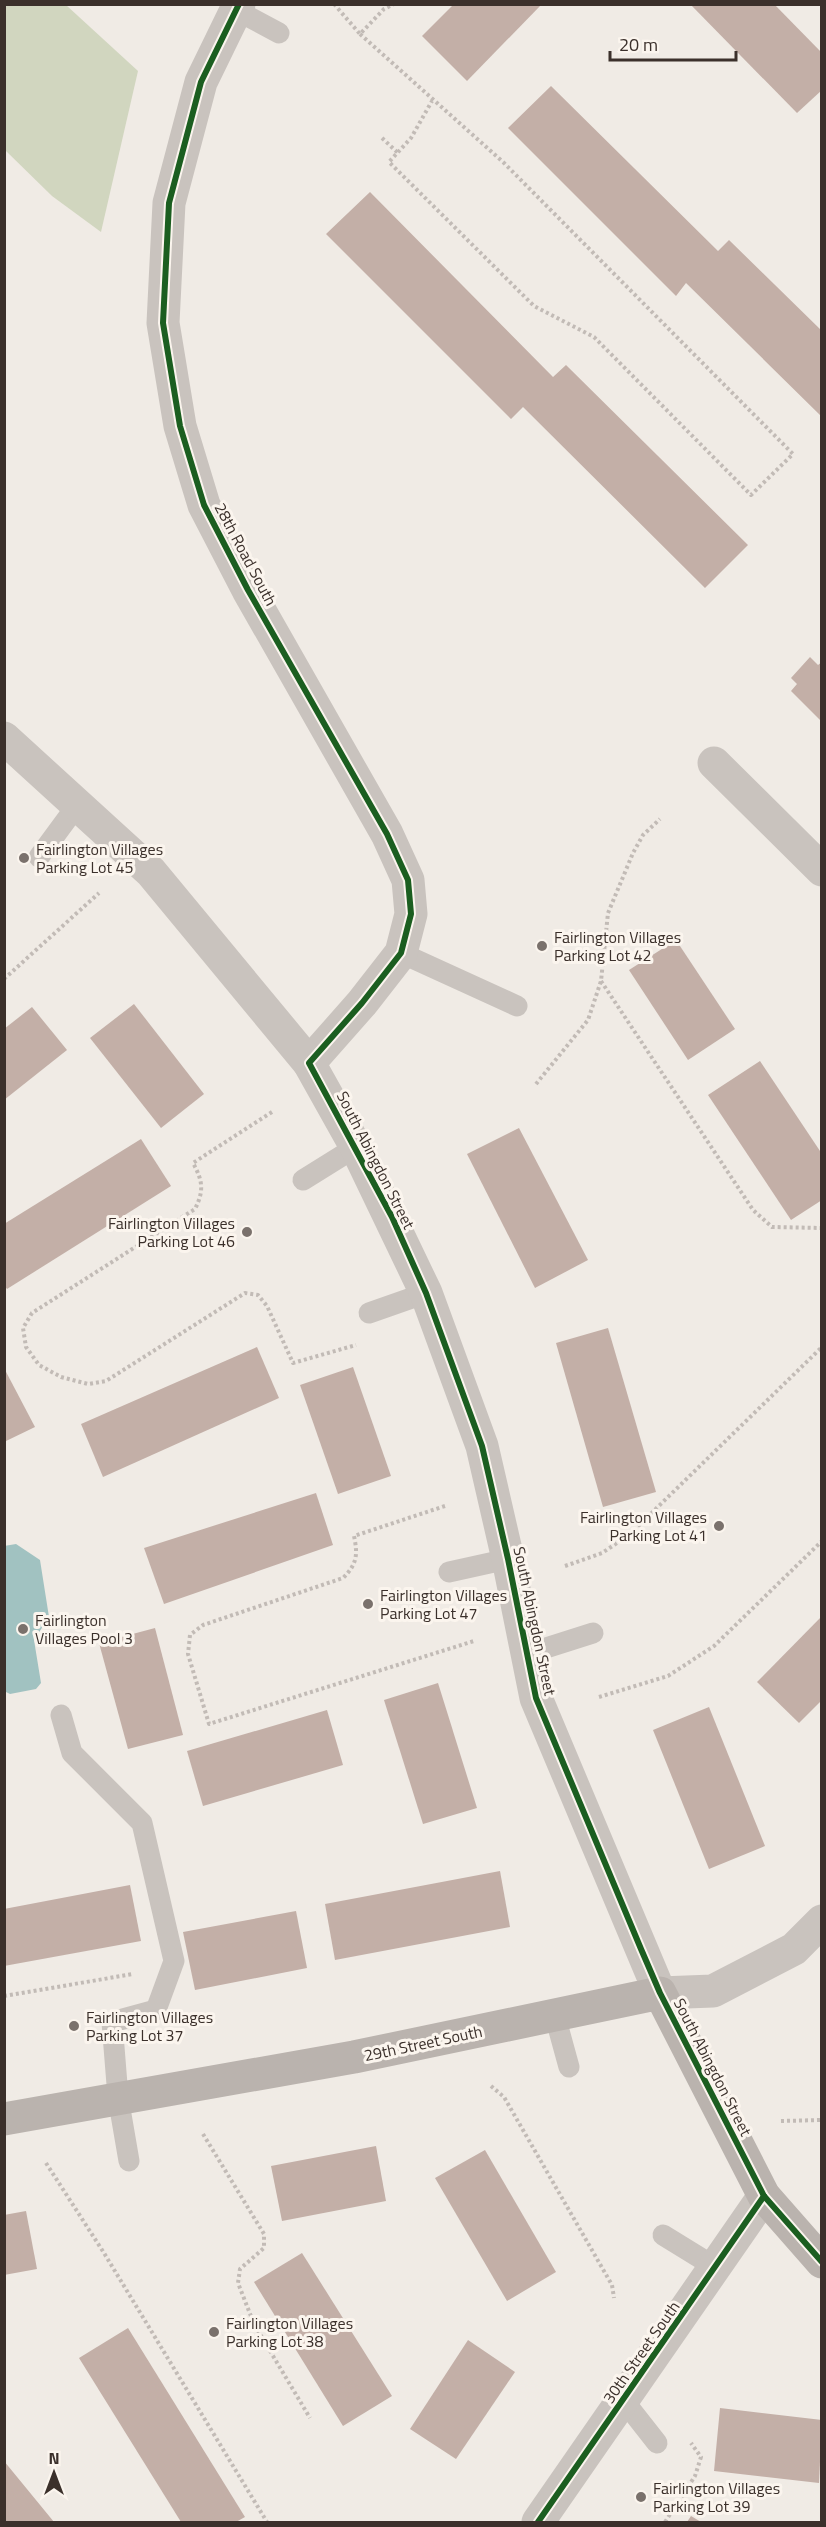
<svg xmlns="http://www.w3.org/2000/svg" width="826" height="2527" font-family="'Titillium Web',sans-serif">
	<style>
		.green { fill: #d1d6bf }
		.water { fill: #a1c2c1 }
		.building { fill: #c3afa7 }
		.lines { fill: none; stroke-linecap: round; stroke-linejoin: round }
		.path { stroke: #c2bbb6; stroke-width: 4; stroke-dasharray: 3 3; stroke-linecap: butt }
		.lane { stroke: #c9c3be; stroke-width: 21 }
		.street { stroke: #c9c3be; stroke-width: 33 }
		.secondary { stroke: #bab3ae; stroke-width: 33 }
		.cycleway-casing { stroke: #fbf5ee; stroke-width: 10 }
		.cycleway { stroke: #1b5e20; stroke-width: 6 }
		.poi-dot { fill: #7a716c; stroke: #fbf5ee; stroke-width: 2 }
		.labels { text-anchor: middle; stroke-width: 6; stroke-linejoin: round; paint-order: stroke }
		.street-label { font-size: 16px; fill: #3b302b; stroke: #fbf5ee }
		.poi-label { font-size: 16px; fill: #3b302b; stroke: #fbf5ee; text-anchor: start }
	</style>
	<rect width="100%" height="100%" fill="#f0ebe5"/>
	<polygon class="green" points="4,5 66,5 138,71 101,232 52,196 5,150"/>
	<polygon class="water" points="16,1544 40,1560 49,1617 34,1640 41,1683 36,1689 10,1694 4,1691 4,1546"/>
	<g class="building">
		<polygon points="454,4 542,4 467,81 422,36"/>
		<polygon points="690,4 774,4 822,53 822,90 797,113"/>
		<polygon points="551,86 718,251 729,240 822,331 822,417 686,283 676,296 508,128"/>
		<polygon points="370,192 553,377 566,365 748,545 705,588 523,407 511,419 326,234"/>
		<polygon points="810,657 818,665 822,662 822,722 791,691 797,684 791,678"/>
		<polygon points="676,940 735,1029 688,1060 629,970"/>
		<polygon points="134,1004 204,1094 161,1128 90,1038"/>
		<polygon points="32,1007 67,1050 4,1100 4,1029"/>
		<polygon points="760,1061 822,1154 822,1200 791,1220 708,1095"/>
		<polygon points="519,1128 588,1260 535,1288 467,1154"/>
		<polygon points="141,1139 171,1186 7,1289 4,1285 4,1224"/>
		<polygon points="608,1328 656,1492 603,1507 556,1343"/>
		<polygon points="257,1347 279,1398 103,1477 81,1424"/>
		<polygon points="353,1367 391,1476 338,1494 300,1385"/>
		<polygon points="4,1368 35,1427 4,1442"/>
		<polygon points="316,1493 333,1545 164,1604 144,1548"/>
		<polygon points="822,1616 822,1700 799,1723 757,1682"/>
		<polygon points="155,1628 183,1735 128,1749 99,1643"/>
		<polygon points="438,1683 477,1808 423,1824 384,1700"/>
		<polygon points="709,1707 765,1846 709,1869 653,1730"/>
		<polygon points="327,1710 343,1765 203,1806 187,1751"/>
		<polygon points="500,1871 510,1927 335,1960 325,1904"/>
		<polygon points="130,1885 141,1941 4,1966 4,1909"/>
		<polygon points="296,1911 307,1968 195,1990 183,1932"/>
		<polygon points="376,2146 386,2201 282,2221 271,2166"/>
		<polygon points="485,2150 556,2272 507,2301 435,2178"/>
		<polygon points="26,2211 37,2269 4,2275 4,2215"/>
		<polygon points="302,2253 392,2396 343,2426 254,2282"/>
		<polygon points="128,2328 245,2517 236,2522 181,2522 79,2358"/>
		<polygon points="468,2340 515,2372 456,2459 410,2429"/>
		<polygon points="720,2408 822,2420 819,2483 714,2471"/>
		<polygon points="4,2461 13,2472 54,2522 4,2522"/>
		<polygon points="691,2516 701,2522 687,2522"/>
	</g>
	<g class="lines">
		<g class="path">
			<polyline points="334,4 360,34 384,9 394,4"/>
			<polyline points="360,34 504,163 793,454 751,495 594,337 534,306 389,162 411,138 432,101"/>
			<polyline points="382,138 398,153"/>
			<polyline points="4,979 99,893"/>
			<polyline points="601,981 753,1210 772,1227 822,1228"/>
			<polyline points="536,1084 588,1020 601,981 608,913 633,853 643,835 660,819"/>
			<path d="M272 1112 193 1163C203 1181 204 1191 195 1209L32 1313 23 1328 26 1347 39 1365 61 1377 88 1384 106 1381 245 1293 258 1295 267 1306 293 1363 356 1345"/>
			<path d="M445 1506 354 1536C358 1555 357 1564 343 1578L203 1625 190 1635 188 1654 209 1724 474 1641"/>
			<polyline points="565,1566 602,1553 629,1535 822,1347"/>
			<polyline points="599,1697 668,1676 714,1646 822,1541"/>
			<polyline points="4,1996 133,1974"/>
			<polyline points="491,2086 504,2097 612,2285 614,2298"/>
			<polyline points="781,2121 822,2120"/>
			<polyline points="203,2134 264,2234 264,2248 240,2269 238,2283 254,2324 310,2418"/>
			<polyline points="46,2163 104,2253 267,2522"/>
			<polyline points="665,2522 695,2476 701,2457 691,2443"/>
		</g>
		<g class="lane">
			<polyline points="236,10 279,33"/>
			<polyline points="39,857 78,804"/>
			<polyline points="401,953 517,1006"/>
			<polyline points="303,1180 356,1147"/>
			<polyline points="369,1313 426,1293"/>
			<polyline points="449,1572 508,1559"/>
			<polyline points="527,1654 593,1633"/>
			<polyline points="61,1715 72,1753 142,1823 174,1961 156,2010 112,2022 118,2097 129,2161"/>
			<polyline points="555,2016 569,2067"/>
			<polyline points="663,2235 715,2267"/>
			<polyline points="624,2401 657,2443"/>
		</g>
		<g class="street">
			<polyline points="239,4 201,82 169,203 163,323 180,426 204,505 248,590 387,834 408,880 411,914 401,953 362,1003 309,1063"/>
			<polyline points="4,738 151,872 309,1063 356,1147 426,1293 482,1446 508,1559 536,1698 660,1993 713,1991 794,1949 822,1921"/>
			<polyline points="714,763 822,870"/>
			<polyline points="538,2522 764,2196"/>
		</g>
		<polyline class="secondary" points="4,2119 354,2057 660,1993 764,2196 822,2262"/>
		<g class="cycleway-casing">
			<g id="cycleway">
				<polyline points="239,4 201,82 169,203 163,323 180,426 204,505 248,590 387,834 408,880 411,914 401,953 362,1003 309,1063 392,1217 426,1293 482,1446 508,1559 536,1698 641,1949 660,1993 764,2196 822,2262"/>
				<polyline points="538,2522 764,2196"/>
			</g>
		</g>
		<use href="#cycleway" class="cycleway"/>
	</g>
	<g class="poi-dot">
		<circle cx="24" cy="858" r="6"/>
		<circle cx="542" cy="946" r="6"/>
		<circle cx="247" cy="1232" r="6"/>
		<circle cx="719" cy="1526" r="6"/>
		<circle cx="368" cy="1604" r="6"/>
		<circle cx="23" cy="1629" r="6"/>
		<circle cx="74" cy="2026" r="6"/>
		<circle cx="214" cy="2332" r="6"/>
		<circle cx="641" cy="2497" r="6"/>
	</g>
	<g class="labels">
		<g class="street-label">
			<text transform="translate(246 554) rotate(62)" y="6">28th Road South</text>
			<text transform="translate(376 1160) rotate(63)" y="6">South Abingdon Street</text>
			<text transform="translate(535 1621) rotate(78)" y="6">South Abingdon Street</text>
			<text transform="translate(423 2043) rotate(-12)" y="6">29th Street South</text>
			<text transform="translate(713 2067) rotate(63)" y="6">South Abingdon Street</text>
			<text transform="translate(641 2352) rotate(-55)" y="6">30th Street South</text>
		</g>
		<g class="poi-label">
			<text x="36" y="855">Fairlington Villages<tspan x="36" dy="18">Parking Lot 45</tspan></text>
			<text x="554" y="943">Fairlington Villages<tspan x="554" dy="18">Parking Lot 42</tspan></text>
			<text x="235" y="1229" text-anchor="end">Fairlington Villages<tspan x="235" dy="18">Parking Lot 46</tspan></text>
			<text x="707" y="1523" text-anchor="end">Fairlington Villages<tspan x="707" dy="18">Parking Lot 41</tspan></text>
			<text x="380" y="1601">Fairlington Villages<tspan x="380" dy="18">Parking Lot 47</tspan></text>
			<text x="35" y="1626">Fairlington<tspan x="35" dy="18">Villages Pool 3</tspan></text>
			<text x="86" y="2023">Fairlington Villages<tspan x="86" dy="18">Parking Lot 37</tspan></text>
			<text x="226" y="2329">Fairlington Villages<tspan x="226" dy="18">Parking Lot 38</tspan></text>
			<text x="653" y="2494">Fairlington Villages<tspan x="653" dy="18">Parking Lot 39</tspan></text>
		</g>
	</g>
	<rect width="826" height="2527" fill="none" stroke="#3b302b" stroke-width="12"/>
	<g transform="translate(54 2473)" stroke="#fbf5ee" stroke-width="4.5" paint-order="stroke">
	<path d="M0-4.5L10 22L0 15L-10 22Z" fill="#3b302b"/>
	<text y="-9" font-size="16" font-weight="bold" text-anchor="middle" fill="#3b302b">N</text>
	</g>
	<path d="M610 51v9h126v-9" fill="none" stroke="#3b302b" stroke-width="3"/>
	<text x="619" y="51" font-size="18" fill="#3b302b" stroke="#fbf5ee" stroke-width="4.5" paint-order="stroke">20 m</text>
</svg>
